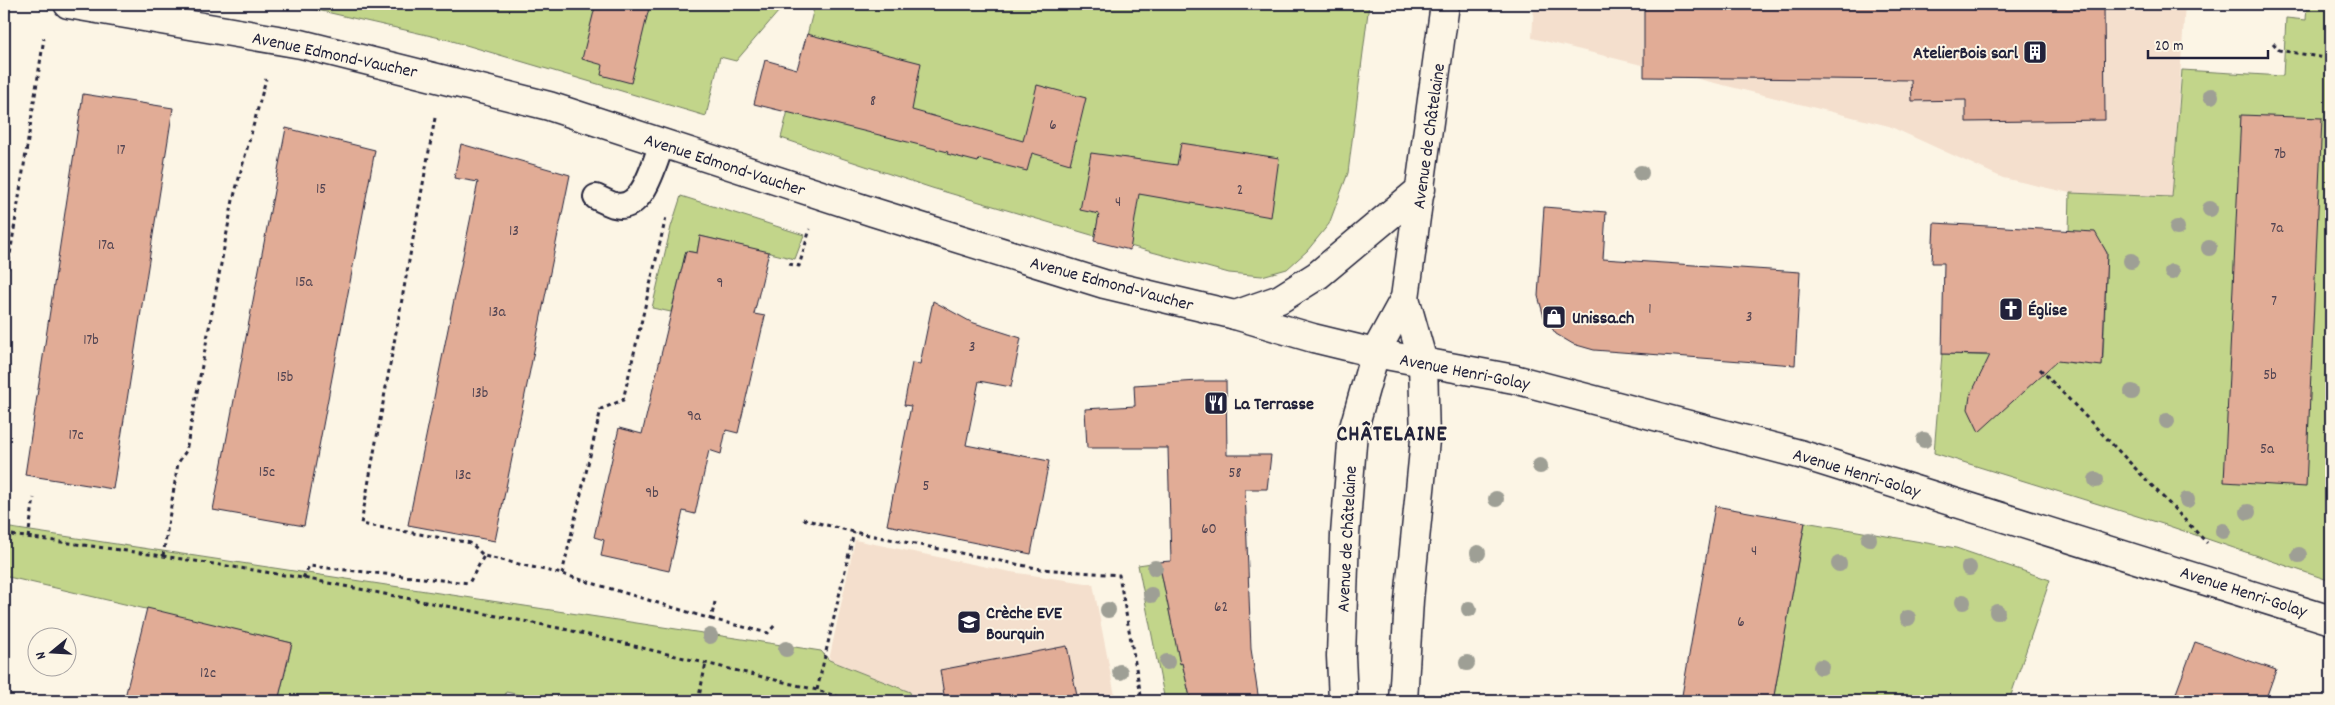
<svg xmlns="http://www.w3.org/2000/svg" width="2335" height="705" font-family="Dekko,sans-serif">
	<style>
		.built { fill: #f4dfcd }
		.green { fill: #c2d58a; stroke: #727c62 }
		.building { fill: #e1ac96; stroke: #22223b }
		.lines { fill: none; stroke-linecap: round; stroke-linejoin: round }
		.lane-casing { stroke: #22223b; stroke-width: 28 }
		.street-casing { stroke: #22223b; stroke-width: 31 }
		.secondary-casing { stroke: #22223b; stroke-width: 31 }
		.path { stroke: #22223b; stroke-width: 3; stroke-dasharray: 4 4; stroke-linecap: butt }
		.lane { stroke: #fcf5e5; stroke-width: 24 }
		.street { stroke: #fcf5e5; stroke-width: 28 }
		.secondary { stroke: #fcf5e5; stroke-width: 28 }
		.tree { fill: #9e9f95 }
		.labels { text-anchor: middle; stroke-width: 4; stroke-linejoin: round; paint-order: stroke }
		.number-label { font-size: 15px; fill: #524452 }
		.poi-label { font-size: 18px; font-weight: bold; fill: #22223b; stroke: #fcf5e5; text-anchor: start }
		.street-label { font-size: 18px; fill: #22223b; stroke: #fcf5e5 }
		.district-label { font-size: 22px; font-weight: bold; letter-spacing: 1px; fill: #22223b; stroke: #fcf5e5 }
	</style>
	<rect width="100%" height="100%" fill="#fcf5e5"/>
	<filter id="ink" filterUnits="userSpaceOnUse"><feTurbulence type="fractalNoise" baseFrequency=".02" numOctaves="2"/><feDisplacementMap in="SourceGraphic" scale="10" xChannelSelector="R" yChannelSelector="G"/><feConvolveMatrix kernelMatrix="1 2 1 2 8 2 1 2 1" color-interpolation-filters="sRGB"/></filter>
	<g filter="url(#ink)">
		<g class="built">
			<polygon points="1534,4 2185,4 2172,197 2070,193 2003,178 1889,126 1532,38"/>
			<polygon points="855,540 1011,572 1093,584 1116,701 912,701 910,692 829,660"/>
		</g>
		<g class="green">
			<polygon points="291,4 785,4 736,61 720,57 706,116 449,40"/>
			<polygon points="815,4 1369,4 1348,173 1329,224 1307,251 1287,269 1262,276 1229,273 1130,246 1140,160 1118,157 1109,163 1095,236 932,188 781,138"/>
			<polygon points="2307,4 2331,4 2331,581 2166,525 1934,453 1942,354 1995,356 2026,352 2072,363 2100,364 2103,358 2107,253 2103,246 2094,244 2069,231 2070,193 2172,197 2182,70 2283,76 2286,18 2306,20"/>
			<polygon points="681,196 804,235 795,259 700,236 697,253 686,251 671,312 652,308 671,227"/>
			<polygon points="1805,522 1956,548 2050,580 2009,701 1773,701"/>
			<polygon points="4,527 821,651 829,660 910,692 912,701 547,701 506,692 503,701 278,701 292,643 4,576"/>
			<polygon points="1159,562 1180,663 1182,663 1191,701 1165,701 1138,565"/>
		</g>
		<g class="building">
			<polygon points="608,4 650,4 631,83 601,75 603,65 582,59 595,7 602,9"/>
			<polygon points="1644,4 2104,4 2105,120 1966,122 1966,100 1912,101 1911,80 1644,77"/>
			<polygon points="807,34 921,63 912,110 1023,141 1037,85 1086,98 1070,164 1032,153 1027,171 979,159 978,162 947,154 948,152 754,104 765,60 797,69"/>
			<polygon points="83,94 173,108 113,489 25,475"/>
			<polygon points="2241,115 2322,118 2306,487 2224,482"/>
			<polygon points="286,128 375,150 304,526 213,510"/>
			<polygon points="1181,143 1279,158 1271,217 1139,194 1130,250 1094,241 1099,214 1080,210 1091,153 1177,165"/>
			<polygon points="461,144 570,175 495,541 408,525 478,182 454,178"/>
			<polygon points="1544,207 1606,212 1603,259 1800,272 1795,365 1594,350 1573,344 1556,334 1544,317 1538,296"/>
			<polygon points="1934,223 2095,232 2107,253 2102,366 2057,361 1979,432 1968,409 1970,396 1990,355 1942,354 1944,263 1932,263"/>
			<polygon points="700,236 769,252 754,314 765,316 738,433 726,430 721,454 709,450 695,514 683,511 669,571 601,556 604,540 594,537 619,428 642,434 686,251 697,253"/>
			<polygon points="933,301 971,322 1021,338 1011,387 979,381 966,445 1049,461 1031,554 887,525 911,406 904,405 912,363 920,364"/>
			<polygon points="1199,381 1226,381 1227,455 1271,455 1267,489 1245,489 1251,649 1259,701 1191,701 1182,663 1180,664 1159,562 1171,561 1168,448 1087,448 1085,409 1135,406 1134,385"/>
			<polygon points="1715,506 1805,522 1773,701 1681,701"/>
			<polygon points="147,608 292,643 278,701 124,701"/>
			<polygon points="2195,642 2276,670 2265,701 2173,701"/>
			<polygon points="1067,646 1078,701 945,701 940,670"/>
		</g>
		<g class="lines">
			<g class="lane-casing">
				<path id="lane" d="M596 197C602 200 608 203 614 205 643 213 654 164 662 143"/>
			</g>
			<g class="street-casing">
				<polyline id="street" points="1375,353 1514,379 1803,455 2331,620"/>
			</g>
			<g class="secondary-casing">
				<g id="secondary">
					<polyline points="68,4 301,44 549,106 873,212 1104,284 1235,315 1313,338 1375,353"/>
					<polyline points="1235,315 1280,299 1318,275 1421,189"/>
					<polyline points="1343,701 1341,656 1345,535 1353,431 1375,353 1405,298 1445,4"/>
					<polyline points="1403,701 1409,600 1425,440 1423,362 1405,298"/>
				</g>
			</g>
			<g class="path">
				<polyline points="2273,43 2279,50 2331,59"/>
				<polyline points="435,118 361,524 471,543 484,556 562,574 711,619 715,602"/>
				<polyline points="789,264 799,266 810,229"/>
				<polyline points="4,293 44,38"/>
				<polyline points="2040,369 2207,543"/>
				<polyline points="803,519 854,532 1041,569 1119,575 1142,701"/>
				<polyline points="4,534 163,556 303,578 564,629 817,690 851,701"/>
				<polyline points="28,538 34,498"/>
				<polyline points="163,556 178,463 186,451 233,200 266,79"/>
				<polyline points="562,574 601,409 623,400 666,217"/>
				<polyline points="303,578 309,566 469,583 484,556"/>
				<polyline points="711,619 768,633 775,625"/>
				<polyline points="817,690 854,532"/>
				<polyline points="698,701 706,663"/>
			</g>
			<use href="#lane" class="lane"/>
			<use href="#street" class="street"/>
			<use href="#secondary" class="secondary"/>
		</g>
		<g class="tree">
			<circle cx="2211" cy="96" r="8"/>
			<circle cx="1641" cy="173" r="8"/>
			<circle cx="2210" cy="209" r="8"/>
			<circle cx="2177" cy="228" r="8"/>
			<circle cx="2209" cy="248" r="8"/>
			<circle cx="2131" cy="261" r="8"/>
			<circle cx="2172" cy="272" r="8"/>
			<circle cx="2132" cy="392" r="8"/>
			<circle cx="2167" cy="421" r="8"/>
			<circle cx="1924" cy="440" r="8"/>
			<circle cx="1540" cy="466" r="8"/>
			<circle cx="2096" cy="480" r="8"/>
			<circle cx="1496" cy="499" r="8"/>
			<circle cx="2187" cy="500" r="8"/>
			<circle cx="2248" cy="512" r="8"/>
			<circle cx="2223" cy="531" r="8"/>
			<circle cx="1869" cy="539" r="8"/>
			<circle cx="1478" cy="553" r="8"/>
			<circle cx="2299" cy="555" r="8"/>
			<circle cx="1839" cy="564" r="8"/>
			<circle cx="1155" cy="568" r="8"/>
			<circle cx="1969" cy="568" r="8"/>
			<circle cx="1151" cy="595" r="8"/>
			<circle cx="1963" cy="602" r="8"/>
			<circle cx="1469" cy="609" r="8"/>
			<circle cx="1108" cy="610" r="8"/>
			<circle cx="1997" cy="612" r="8"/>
			<circle cx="1908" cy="618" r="8"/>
			<circle cx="710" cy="636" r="8"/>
			<circle cx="786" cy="649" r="8"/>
			<circle cx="1167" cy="662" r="8"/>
			<circle cx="1467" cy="663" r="8"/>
			<circle cx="1821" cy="667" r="8"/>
			<circle cx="1120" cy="672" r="8"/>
		</g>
	</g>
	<defs>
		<g id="building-square" transform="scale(1.25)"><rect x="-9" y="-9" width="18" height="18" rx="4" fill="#22223b" stroke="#fcf5e5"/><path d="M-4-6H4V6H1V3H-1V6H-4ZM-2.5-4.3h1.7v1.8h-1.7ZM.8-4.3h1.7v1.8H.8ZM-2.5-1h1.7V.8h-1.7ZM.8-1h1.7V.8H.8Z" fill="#fff"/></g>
		<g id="church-square" transform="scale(1.25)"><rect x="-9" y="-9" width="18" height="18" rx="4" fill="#22223b" stroke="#fcf5e5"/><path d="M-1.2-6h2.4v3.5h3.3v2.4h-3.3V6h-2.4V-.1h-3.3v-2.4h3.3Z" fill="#fff"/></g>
		<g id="shop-square" transform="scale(1.25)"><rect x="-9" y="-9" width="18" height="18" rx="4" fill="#22223b" stroke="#fcf5e5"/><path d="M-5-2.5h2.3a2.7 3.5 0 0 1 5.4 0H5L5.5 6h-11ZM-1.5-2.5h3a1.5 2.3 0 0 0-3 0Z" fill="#fff"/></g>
		<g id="restaurant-square" transform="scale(1.25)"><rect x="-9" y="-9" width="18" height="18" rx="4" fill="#22223b" stroke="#fcf5e5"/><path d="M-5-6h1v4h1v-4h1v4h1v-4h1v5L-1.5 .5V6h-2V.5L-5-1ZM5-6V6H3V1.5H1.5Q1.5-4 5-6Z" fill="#fff"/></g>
		<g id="school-square" transform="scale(1.25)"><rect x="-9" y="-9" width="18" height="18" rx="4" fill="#22223b" stroke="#fcf5e5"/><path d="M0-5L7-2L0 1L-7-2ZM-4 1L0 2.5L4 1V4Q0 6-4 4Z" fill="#fff"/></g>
	</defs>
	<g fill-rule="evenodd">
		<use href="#building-square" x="2035" y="52"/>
		<use href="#church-square" x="2011" y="309"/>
		<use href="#shop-square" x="1554" y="317"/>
		<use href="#restaurant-square" x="1216" y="403"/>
		<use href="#school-square" x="969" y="622"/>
	</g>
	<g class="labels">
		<g class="number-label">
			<text x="873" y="105">8</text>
			<text x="1053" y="129">6</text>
			<text x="121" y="154">17</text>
			<text x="2280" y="158">7b</text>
			<text x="321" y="193">15</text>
			<text x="1240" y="194">2</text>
			<text x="1118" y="206">4</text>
			<text x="2277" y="232">7a</text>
			<text x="514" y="235">13</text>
			<text x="106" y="249">17a</text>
			<text x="304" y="286">15a</text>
			<text x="720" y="287">9</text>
			<text x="2274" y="305">7</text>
			<text x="1650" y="313">1</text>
			<text x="497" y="316">13a</text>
			<text x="1749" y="321">3</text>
			<text x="91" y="344">17b</text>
			<text x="972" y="351">3</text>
			<text x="2270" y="379">5b</text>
			<text x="285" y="381">15b</text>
			<text x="480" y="397">13b</text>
			<text x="694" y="420">9a</text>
			<text x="76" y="439">17c</text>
			<text x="2267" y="453">5a</text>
			<text x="267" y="476">15c</text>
			<text x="1235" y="477">58</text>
			<text x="463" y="479">13c</text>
			<text x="926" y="490">5</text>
			<text x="652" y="497">9b</text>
			<text x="1209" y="533">60</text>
			<text x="1754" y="555">4</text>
			<text x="1221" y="611">62</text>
			<text x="1741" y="626">6</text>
			<text x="208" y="677">12c</text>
		</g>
		<g class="poi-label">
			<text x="2018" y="58" text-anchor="end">AtelierBois sarl</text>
			<text x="2028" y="315">Église</text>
			<text x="1572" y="323">Unissa.ch</text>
			<text x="1234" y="409">La Terrasse</text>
			<text x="986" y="618">Crèche EVE<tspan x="986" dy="21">Bourquin</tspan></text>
		</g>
		<g class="street-label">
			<text transform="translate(335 54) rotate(12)" y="6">Avenue Edmond-Vaucher</text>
			<text transform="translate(1428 136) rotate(-82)" y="6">Avenue de Châtelaine</text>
			<text transform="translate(725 164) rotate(18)" y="6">Avenue Edmond-Vaucher</text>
			<text transform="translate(1112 283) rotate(15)" y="6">Avenue Edmond-Vaucher</text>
			<text transform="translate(1465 371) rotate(11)" y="6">Avenue Henri-Golay</text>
			<text transform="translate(1857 472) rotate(17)" y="6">Avenue Henri-Golay</text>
			<text transform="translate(1346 539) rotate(-87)" y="6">Avenue de Châtelaine</text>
			<text transform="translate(2244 591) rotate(18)" y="6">Avenue Henri-Golay</text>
		</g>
		<g class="district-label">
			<text x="1392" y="440">CHÂTELAINE</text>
		</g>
	</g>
	<rect width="2335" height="705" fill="none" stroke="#fcf5e5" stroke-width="20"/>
	<rect x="10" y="10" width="2315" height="685" fill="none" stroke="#22223b" stroke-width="2" filter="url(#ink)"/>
	<g transform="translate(52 652) rotate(252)"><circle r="24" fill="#fcf5e5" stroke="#a5a1a1"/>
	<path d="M0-4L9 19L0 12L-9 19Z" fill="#22223b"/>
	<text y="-8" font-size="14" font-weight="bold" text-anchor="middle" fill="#22223b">N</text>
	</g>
	<path d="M2148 50v8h120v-8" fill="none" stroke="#22223b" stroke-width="2.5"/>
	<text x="2155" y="50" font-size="15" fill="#22223b" stroke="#fcf5e5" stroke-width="4" paint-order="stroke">20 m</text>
</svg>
